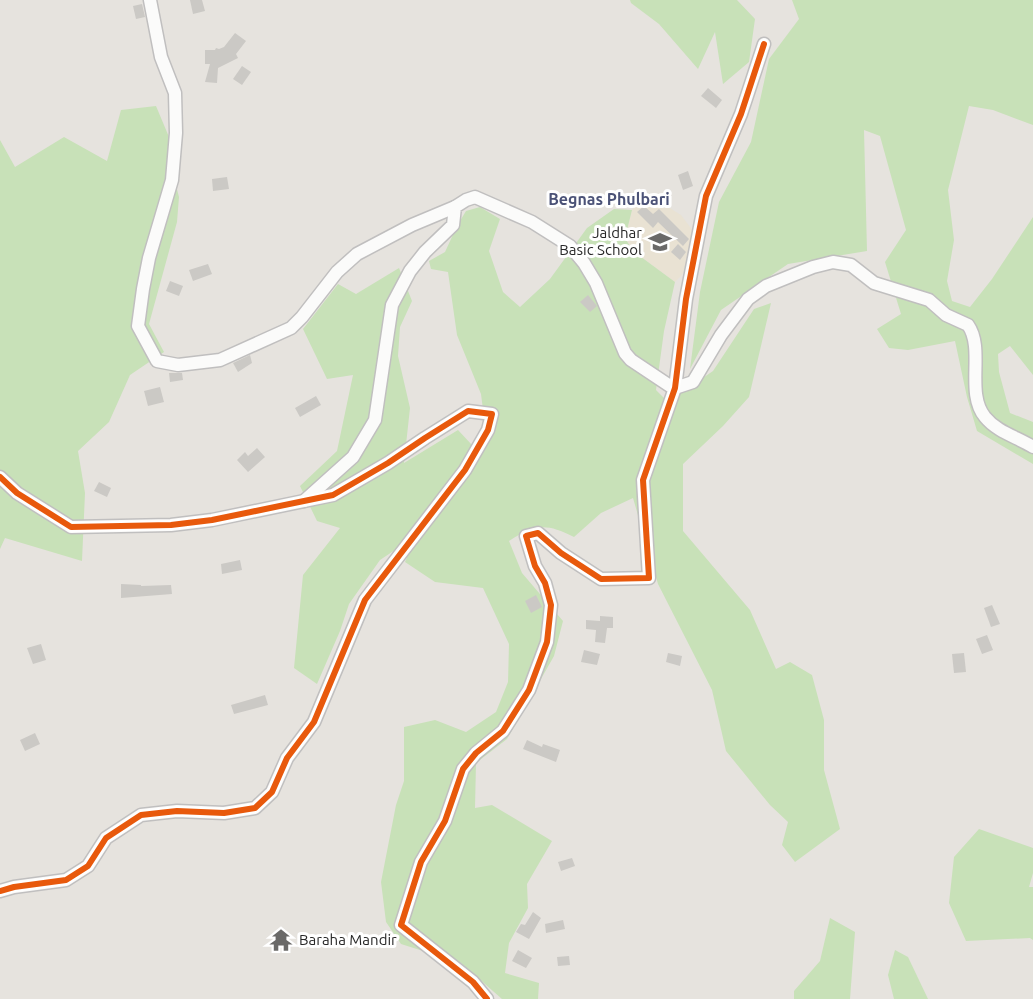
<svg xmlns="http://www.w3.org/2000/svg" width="1033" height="999" font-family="Ubuntu,sans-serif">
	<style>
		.education { fill: #e9e2d3 }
		.green { fill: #c8e1b8 }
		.building { fill: #cbc9c5 }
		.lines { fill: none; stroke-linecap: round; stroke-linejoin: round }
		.minor-casing { stroke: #c0bfbf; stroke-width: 15 }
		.minor { stroke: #fbfbfa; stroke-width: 12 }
		.cycleway-casing { stroke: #fff; stroke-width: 10 }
		.cycleway { stroke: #e8590c; stroke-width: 6 }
		.labels { text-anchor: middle; stroke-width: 6; stroke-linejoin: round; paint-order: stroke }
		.poi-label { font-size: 15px; fill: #282828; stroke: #fff; text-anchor: end }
		.neighbourhood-label { font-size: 16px; font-weight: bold; fill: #4b5277; stroke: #fff }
	</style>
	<rect width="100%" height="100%" fill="#e6e3de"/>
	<polygon class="education" points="640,201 660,202 681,215 693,231 692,246 682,275 675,282 633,251 625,237 632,210"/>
	<g class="green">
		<polygon points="630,0 737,0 755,19 749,62 723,84 715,32 698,69 659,24 631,3"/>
		<polygon points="792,0 1033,0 1033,125 993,110 969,106 948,190 954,240 947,281 952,301 970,307 992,279 1033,217 1033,375 1010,346 998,354 999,372 1010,413 1033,422 1033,464 977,431 967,397 955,341 908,350 889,348 877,329 901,314 885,262 906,230 880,136 864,130 867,251 788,264 721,310 690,369 700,292 719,202 751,142 769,59 799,19"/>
		<polygon points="156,106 169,137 169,159 179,197 177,222 149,324 164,352 130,375 109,422 78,451 85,493 82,561 5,538 0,549 0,140 15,167 64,137 107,161 121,110"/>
		<path d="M480 207 500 219 489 251 503 292 520 307 550 279 587 228 614 209 632 210 625 238 633 251 675 282 664 331 656 390 668 402 713 371 754 309 771 303 749 397 723 426 683 464V531L750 610 776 669 790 662 812 675 824 720V770L840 829 795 862 782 845 788 822 770 805 726 751 712 690 658 584 633 498 601 513 574 537C546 523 535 524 509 541L522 573 563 621 554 656 507 739 476 763 475 808 492 805 552 841 527 884 528 908 509 943 505 973 539 983 538 999H502L461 963 401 944 386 922 381 882 396 805 404 781V727L435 720 466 732 496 712 508 682 509 644 483 588 435 582 405 562 416 536 380 560 349 604 340 631 317 684 294 668 303 575 340 528 317 521 300 486 337 451 353 375 327 379 303 329 338 284 356 294 399 268 412 301 400 327 398 356 410 408 404 463 458 430 472 445 485 425 481 394 457 335 448 272 431 269 429 261 445 252 457 226 466 211Z"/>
		<polygon points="979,829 1033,848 1033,873 1029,887 1033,887 1033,940 1030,938 966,941 949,903 954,857"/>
		<polygon points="830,918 855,932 850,999 794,999 794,991 820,961"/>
		<polygon points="895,950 908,957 928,999 894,999 888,975"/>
	</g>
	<g class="building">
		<polygon points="190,0 202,0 205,11 193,14"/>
		<polygon points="142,4 145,17 136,19 133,6"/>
		<polygon points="235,33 246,41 236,54 238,58 218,68 217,83 205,82 210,64 205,64 205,50 215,50 216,48 219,49 224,47"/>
		<polygon points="242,66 251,72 242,85 233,79"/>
		<polygon points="708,88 722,100 716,108 701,96"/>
		<polygon points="688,171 693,186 683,190 678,175"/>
		<polygon points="227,177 229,189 213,191 212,179"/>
		<polygon points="644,206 653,214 659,209 689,239 683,246 658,222 653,228 637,212"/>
		<polygon points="678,244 686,252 680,260 671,252"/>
		<polygon points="208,264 212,274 193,281 189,270"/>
		<polygon points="170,281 183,286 179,296 166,291"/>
		<polygon points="588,295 597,306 590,312 580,302"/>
		<polygon points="250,355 252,363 238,372 233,363"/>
		<polygon points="169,373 182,373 183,380 170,382"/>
		<polygon points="160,387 164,402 148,406 144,391"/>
		<polygon points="316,396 321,405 300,417 295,408"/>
		<polygon points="257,448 265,457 248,472 237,460 245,452 248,456"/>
		<polygon points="99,482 111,488 107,497 94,491"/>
		<polygon points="240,560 242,570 222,574 221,564"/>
		<polygon points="121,584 141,585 141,586 171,585 172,594 121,598"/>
		<polygon points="536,595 542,607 531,613 525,601"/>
		<polygon points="992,605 1000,624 991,627 984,608"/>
		<polygon points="600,616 613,617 613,628 607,628 605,643 595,642 596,630 586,629 586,620 600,621"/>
		<polygon points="987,635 993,650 982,654 976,639"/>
		<polygon points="41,644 46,660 33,664 27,648"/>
		<polygon points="584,650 600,654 597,665 581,662"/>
		<polygon points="668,653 682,656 680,666 666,662"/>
		<polygon points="964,653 966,672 954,673 952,654"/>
		<polygon points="265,695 268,705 234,714 231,705"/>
		<polygon points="35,733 40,744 25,751 20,740"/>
		<polygon points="527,740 542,747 543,744 560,750 556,762 523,749"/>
		<polygon points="572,858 575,866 561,871 558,862"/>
		<polygon points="533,912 541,918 529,939 516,932 521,924 525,925"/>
		<polygon points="563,920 565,929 546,933 545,924"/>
		<polygon points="518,950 532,958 526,968 512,961"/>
		<polygon points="569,956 570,965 558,966 557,957"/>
	</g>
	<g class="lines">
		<g class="minor-casing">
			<g id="minor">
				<polyline points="150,0 161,57 175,93 176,133 172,180 149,258 143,289 138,326 157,361 178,365 220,360 291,328 302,317 337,272 357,254 412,225 455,207"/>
				<polyline points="0,477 17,493 71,527 171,525 212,520 333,495 388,463 425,438 468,411 492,414 488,430 465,470 365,600 314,722 287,758 272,792 255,808 224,813 177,811 141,815 106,838 88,866 66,880 14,887 0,891"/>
				<path d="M304 501 353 457 375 420 392 305 410 271 425 252 453 225 455 207 466 200 475 197 532 222 570 246 584 263 596 283 625 353 631 360 670 386 675 388 693 382 721 335 748 299 766 286 813 267 833 262 851 265 874 283 929 300 946 315 968 325C985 349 965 393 985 417 997 432 1017 437 1033 447"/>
				<polyline points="487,999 473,982 401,925 421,862 445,821 463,769 476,753 503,731 529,690 547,642 551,605 545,583 535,566 526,536 538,533 561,553 601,579 649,578 643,480 675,388 686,299 706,196 741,114 764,44"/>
			</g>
		</g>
		<use href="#minor" class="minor"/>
		<g class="cycleway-casing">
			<g id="cycleway">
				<polyline points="0,477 17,493 71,527 171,525 212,520 333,495 388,463 425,438 468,411 492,414 488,430 465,470 365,600 314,722 287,758 272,792 255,808 224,813 177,811 141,815 106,838 88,866 66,880 14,887 0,891"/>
				<polyline points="487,999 473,982 401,925 421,862 445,821 463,769 476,753 503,731 529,690 547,642 551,605 545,583 535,566 526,536 538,533 561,553 601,579 649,578 643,480 675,388 686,299 706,196 741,114 764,44"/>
			</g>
		</g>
		<use href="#cycleway" class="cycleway"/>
	</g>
	<defs>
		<g id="school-bare" transform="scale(1.8)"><path d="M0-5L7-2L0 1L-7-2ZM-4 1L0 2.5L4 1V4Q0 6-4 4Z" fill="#6a6968" stroke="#fff" stroke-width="2.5" paint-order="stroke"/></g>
		<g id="temple-bare" transform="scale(1.8)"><path d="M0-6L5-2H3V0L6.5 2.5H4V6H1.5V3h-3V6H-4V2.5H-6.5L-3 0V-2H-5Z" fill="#6a6968" stroke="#fff" stroke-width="2.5" paint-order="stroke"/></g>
	</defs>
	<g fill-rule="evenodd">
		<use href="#school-bare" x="660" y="242"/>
		<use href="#temple-bare" x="281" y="940"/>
	</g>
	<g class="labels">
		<g class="poi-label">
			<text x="642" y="238">Jaldhar<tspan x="642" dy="17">Basic School</tspan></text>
			<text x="299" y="945" text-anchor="start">Baraha Mandir</text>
		</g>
		<g class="neighbourhood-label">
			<text x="609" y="205">Begnas Phulbari</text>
		</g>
	</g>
</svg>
